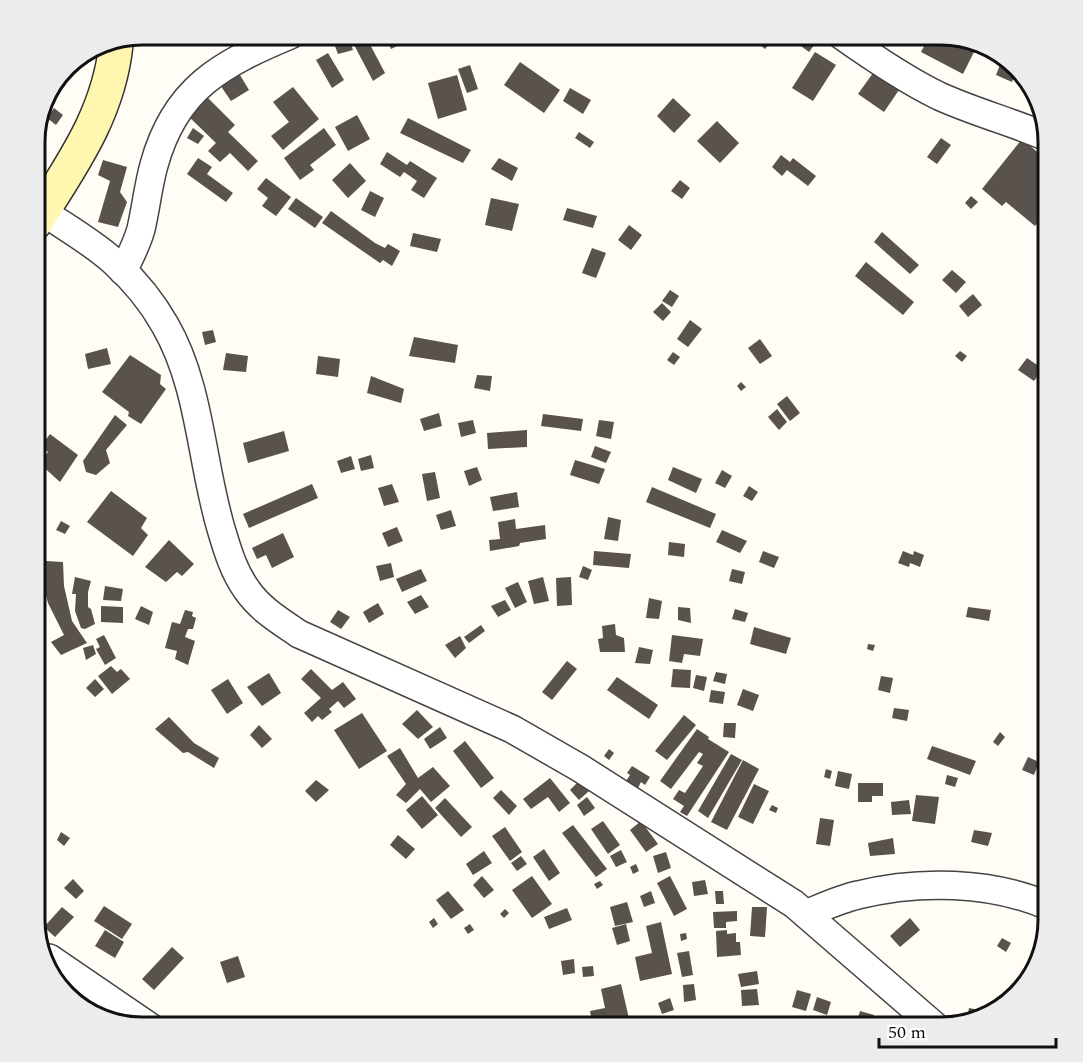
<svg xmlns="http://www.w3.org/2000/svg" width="1083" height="1062" font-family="Spectral,serif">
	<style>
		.building { fill: #5a524d }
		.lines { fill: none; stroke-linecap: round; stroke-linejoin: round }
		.street-casing { stroke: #444; stroke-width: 30 }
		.secondary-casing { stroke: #333; stroke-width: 36 }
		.street { stroke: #fff; stroke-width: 27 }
		.secondary { stroke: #fff6b0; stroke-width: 33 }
		.rim { fill: none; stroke: #111; stroke-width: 3 }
	</style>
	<rect width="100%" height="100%" fill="#fffdf5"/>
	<g class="building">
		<polygon points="363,35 365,35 385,73 373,81 352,41"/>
		<polygon points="385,35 402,35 405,42 391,49"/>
		<polygon points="665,35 677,35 672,41"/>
		<polygon points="748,35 777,35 765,49"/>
		<polygon points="786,35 810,35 818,40 809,52"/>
		<polygon points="930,35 948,35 963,39 977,46 963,74 921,52"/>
		<polygon points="348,36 353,50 338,54 333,41"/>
		<polygon points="815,52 836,65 813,101 792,88"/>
		<polygon points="328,53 344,80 332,88 316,60"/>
		<polygon points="520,62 560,90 544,113 504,85"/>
		<polygon points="470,65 478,89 467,93 458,69"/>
		<polygon points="1000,65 1016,72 1012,82 996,75"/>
		<polygon points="237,70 249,90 231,101 218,82"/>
		<polygon points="873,73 899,90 884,112 858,94"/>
		<polygon points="457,75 467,110 438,119 428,83"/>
		<polygon points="293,87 319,119 283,150 271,136 289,122 273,102"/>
		<polygon points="570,88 591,100 583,114 563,101"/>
		<polygon points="204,94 235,125 228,132 258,161 248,171 230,153 220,162 208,151 216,143 185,113"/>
		<polygon points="673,98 691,115 674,133 657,116"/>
		<polygon points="54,108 63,115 56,125 47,118"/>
		<polygon points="357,115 370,139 348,151 335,127"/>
		<polygon points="408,118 471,150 463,163 400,133"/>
		<polygon points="717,121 739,143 720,163 697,141"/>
		<polygon points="193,128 204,136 198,144 187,138"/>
		<polygon points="324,128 336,145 310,165 314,170 300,180 284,158"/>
		<polygon points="579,132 594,142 590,148 575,138"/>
		<polygon points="941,138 951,145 937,164 927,157"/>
		<polygon points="1022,139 1048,161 1048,209 1035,226 1006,202 1002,206 982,189"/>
		<polygon points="387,152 407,165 410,161 437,178 424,198 411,190 417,181 404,172 400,177 380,164"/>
		<polygon points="781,155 790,162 793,158 816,176 808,186 787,170 782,176 772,167"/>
		<polygon points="198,158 212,167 207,174 233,193 226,202 187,174"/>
		<polygon points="499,158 518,168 512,181 491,169"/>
		<polygon points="103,160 127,167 120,192 127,202 118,227 98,222 110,181 98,175"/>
		<polygon points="350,163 366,181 348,198 332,180"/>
		<polygon points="266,178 291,197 276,216 262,206 268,198 257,189"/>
		<polygon points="680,180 690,188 682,199 671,191"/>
		<polygon points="370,191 384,198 375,217 361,210"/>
		<polygon points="971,196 978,202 971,209 965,203"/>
		<polygon points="296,198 323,217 315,228 288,209"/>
		<polygon points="491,198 519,204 512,231 485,225"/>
		<polygon points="567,208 597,216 593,228 563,220"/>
		<polygon points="331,211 375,243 385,248 388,244 400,251 392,266 383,260 380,263 322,223"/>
		<polygon points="629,225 642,235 631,250 618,240"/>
		<polygon points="882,232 919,265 910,274 874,242"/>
		<polygon points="413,233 441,239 437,252 410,246"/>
		<polygon points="592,248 606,253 596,278 582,273"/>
		<polygon points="866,262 914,302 903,315 855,276"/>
		<polygon points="952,270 966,282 956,293 942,280"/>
		<polygon points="670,290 679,296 672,307 662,301"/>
		<polygon points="973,294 982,305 968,317 959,306"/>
		<polygon points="662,303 671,312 663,321 653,312"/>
		<polygon points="690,320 702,329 688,347 677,339"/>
		<polygon points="213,330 216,342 205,345 202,332"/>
		<polygon points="414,337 458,345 455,363 409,356"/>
		<polygon points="760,339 772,356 760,364 748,348"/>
		<polygon points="107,348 111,364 88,369 85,354"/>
		<polygon points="960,351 967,356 962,362 955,356"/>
		<polygon points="673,352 680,357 674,365 667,360"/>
		<polygon points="226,353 248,356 246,372 223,370"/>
		<polygon points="130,355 161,375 160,384 166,389 141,424 128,416 129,412 102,392"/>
		<polygon points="318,356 340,359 338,377 316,374"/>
		<polygon points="1027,358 1043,369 1034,381 1018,370"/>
		<polygon points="477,375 492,376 490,391 474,388"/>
		<polygon points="371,376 404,389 401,403 367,393"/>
		<polygon points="741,382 746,387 741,391 737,386"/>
		<polygon points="787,396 800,413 790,421 777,404"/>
		<polygon points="777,409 787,422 779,430 768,417"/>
		<polygon points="439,413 442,426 424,431 420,419"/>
		<polygon points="543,414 583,419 581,431 541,426"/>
		<polygon points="115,415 127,425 106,450 110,463 96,475 86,472 83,461"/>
		<polygon points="473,420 476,433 461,437 458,423"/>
		<polygon points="599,420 614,422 611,439 596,436"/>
		<polygon points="527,430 527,447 488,449 487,433"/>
		<polygon points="284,431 289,451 248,463 243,443"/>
		<polygon points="50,434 78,455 60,482 39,463 48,452 41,446"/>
		<polygon points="595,446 611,452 606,463 591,457"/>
		<polygon points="371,455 374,468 361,471 358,459"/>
		<polygon points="351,456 355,469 341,473 337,461"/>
		<polygon points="575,460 605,469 599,484 570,475"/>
		<polygon points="477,467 482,480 469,486 464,471"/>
		<polygon points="673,467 702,479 696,493 668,480"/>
		<polygon points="722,470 732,476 725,488 715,483"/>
		<polygon points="435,472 440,498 427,501 422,474"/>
		<polygon points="312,484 318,498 249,528 243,514"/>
		<polygon points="392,484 399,502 384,506 378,488"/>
		<polygon points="749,486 758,492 752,501 743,496"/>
		<polygon points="652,487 716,514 710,528 646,502"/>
		<polygon points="111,491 147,518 141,528 148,535 133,556 87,522"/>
		<polygon points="517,492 519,507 493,511 490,497"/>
		<polygon points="451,510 456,526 441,530 436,515"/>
		<polygon points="608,517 621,520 618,541 604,539"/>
		<polygon points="515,519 516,529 545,525 546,539 520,543 519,546 490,551 489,540 500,539 498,522"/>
		<polygon points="61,521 70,526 65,534 56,530"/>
		<polygon points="397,527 403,541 388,547 382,533"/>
		<polygon points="722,530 747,541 740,553 716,542"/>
		<polygon points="283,533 294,557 272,568 266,555 257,559 252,548"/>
		<polygon points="169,540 194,564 182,576 177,572 166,582 145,567"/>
		<polygon points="669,542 685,544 684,557 668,555"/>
		<polygon points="594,551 631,554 629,568 593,565"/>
		<polygon points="763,551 779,557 774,568 759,562"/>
		<polygon points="903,551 913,555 914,551 924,555 920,567 910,563 909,567 898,563"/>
		<polygon points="46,561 63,562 64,586 72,621 87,643 61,655 51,642 64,635 48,603 45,592 35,591 35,575 44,575"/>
		<polygon points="391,563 394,577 380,581 376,566"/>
		<polygon points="583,566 592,570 588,580 579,577"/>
		<polygon points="421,569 427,581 402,592 396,579"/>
		<polygon points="732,569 745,572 742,584 729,581"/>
		<polygon points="75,577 91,581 88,592 88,607 91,609 95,624 85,629 81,628 75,611 76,594 72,594"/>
		<polygon points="543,577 549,601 534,604 528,581"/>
		<polygon points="571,577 572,605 557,606 556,578"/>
		<polygon points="518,582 527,602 515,608 505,588"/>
		<polygon points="105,586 123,589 121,601 103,600"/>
		<polygon points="421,595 429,607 415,614 407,602"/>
		<polygon points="649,598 662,601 659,619 646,618"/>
		<polygon points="505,600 511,610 498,617 491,606"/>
		<polygon points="378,603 384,614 369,623 363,612"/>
		<polygon points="101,606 123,607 123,623 101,622"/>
		<polygon points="141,606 153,612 149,625 135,619"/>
		<polygon points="678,607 690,608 691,623 678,620"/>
		<polygon points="968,607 991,610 989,621 966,617"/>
		<polygon points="735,609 748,613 745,622 732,619"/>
		<polygon points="185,610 193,612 192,616 196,618 193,629 188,629 185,637 195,641 188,665 175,659 177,651 165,648 172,622 180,624"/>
		<polygon points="338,610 350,617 341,629 330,622"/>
		<polygon points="615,624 616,635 624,638 625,652 600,652 598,639 603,638 602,626"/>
		<polygon points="481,625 485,631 469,643 464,637"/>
		<polygon points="754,627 791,638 786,654 750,644"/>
		<polygon points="104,635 116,658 105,665 96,649 100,647 96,639"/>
		<polygon points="672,635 703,639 700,656 684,654 682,663 669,661"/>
		<polygon points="460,636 466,648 455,658 445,645"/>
		<polygon points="868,644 875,645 873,651 867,649"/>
		<polygon points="93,645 96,654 86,660 83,648"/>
		<polygon points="639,647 653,650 650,664 635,663"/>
		<polygon points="35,651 43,666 35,671"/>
		<polygon points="567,661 577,669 552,700 542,692"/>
		<polygon points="111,666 117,672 121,669 130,679 112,694 98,676"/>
		<polygon points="311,669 332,690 343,682 356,699 344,708 338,701 329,709 332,712 322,720 318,716 312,722 304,713 321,698 301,679"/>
		<polygon points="673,669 691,670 690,688 671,687"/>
		<polygon points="716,672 727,674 725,684 713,681"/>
		<polygon points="269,673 281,693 262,706 247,687"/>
		<polygon points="696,675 707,677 704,691 693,688"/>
		<polygon points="881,676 893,678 890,693 878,690"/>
		<polygon points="617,677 658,705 649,719 607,690"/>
		<polygon points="95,679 104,689 95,697 86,688"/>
		<polygon points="228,679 243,703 227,714 211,690"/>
		<polygon points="743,689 759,695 753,711 737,705"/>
		<polygon points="711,690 725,692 723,704 709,702"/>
		<polygon points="894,708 909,710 907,721 892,718"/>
		<polygon points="417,710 433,727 418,739 402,724"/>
		<polygon points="362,713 387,751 359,769 334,730"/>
		<polygon points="684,715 696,725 667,760 655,751"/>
		<polygon points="169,717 194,743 219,758 214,768 188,752 183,753 155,729"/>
		<polygon points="724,723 736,723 735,738 723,737"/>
		<polygon points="259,725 272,739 262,748 250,735"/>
		<polygon points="440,727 447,738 430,749 424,739"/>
		<polygon points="697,729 709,737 708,739 729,752 687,816 680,812 684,806 673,799 679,790 685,793 703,766 697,763 703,754 699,752 671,789 660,781"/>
		<polygon points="1000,732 1005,737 998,746 993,742"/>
		<polygon points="465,741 494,778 481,788 453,751"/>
		<polygon points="932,746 976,761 970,775 927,759"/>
		<polygon points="400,748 418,778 433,767 450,786 431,802 420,789 406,803 396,795 406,784 387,756"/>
		<polygon points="609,749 614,753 609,760 604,756"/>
		<polygon points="731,754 742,760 708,818 698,811"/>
		<polygon points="1028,757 1039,762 1034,775 1022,770"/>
		<polygon points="743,760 759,769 727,830 711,822"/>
		<polygon points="632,766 650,777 645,785 641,782 638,788 626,781 630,775 627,773"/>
		<polygon points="826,769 832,771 830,779 824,777"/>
		<polygon points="838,771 852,774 849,789 835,786"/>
		<polygon points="947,775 958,778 955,787 945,784"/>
		<polygon points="550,778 570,803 559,812 548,797 531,809 523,799"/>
		<polygon points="316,780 329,790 316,802 305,791"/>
		<polygon points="579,781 589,791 579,800 570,790"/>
		<polygon points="858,783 883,783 883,796 872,796 872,802 858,802"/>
		<polygon points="754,784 769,791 753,824 738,817"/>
		<polygon points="501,790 517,806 509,815 493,798"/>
		<polygon points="916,795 939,797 935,824 912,821"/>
		<polygon points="422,796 438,815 422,829 406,810"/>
		<polygon points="587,797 595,808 584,816 577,805"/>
		<polygon points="445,798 472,827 461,837 435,808"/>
		<polygon points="909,800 911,814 892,815 891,802"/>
		<polygon points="772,805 778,808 776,813 769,810"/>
		<polygon points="820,818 834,820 830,846 816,844"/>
		<polygon points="603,821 620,845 608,854 591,829"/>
		<polygon points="641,821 658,844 646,852 630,830"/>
		<polygon points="573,825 607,869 596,877 562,833"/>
		<polygon points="505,827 522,852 510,861 492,836"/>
		<polygon points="974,830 992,833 988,846 971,842"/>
		<polygon points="61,832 70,838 64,846 57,840"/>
		<polygon points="398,835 415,849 406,859 390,845"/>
		<polygon points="893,838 895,854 870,856 868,843"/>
		<polygon points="544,849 560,873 549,881 533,857"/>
		<polygon points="621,850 627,862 616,867 610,856"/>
		<polygon points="484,851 492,863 473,875 466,864"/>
		<polygon points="666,852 671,868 658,873 653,856"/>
		<polygon points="521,856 527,864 517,871 511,863"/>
		<polygon points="636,864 639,871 633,874 630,867"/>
		<polygon points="482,876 494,890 484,898 473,885"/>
		<polygon points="532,876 552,904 532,918 512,890"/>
		<polygon points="670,876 687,909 674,916 657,883"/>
		<polygon points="73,879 84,891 76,899 64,888"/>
		<polygon points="705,880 708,894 694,896 692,882"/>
		<polygon points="600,881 603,885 597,889 594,884"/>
		<polygon points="448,891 464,910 451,919 436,900"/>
		<polygon points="651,891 655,903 644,907 640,896"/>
		<polygon points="715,891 723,891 724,904 716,904"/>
		<polygon points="627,902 633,922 615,926 610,907"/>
		<polygon points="104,906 132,924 122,939 94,921"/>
		<polygon points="62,907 74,917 55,937 44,927"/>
		<polygon points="752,907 767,907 765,937 750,936"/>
		<polygon points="567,908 572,920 549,929 544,917"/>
		<polygon points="505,909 509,913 504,918 500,914"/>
		<polygon points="737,911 737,921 726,922 726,928 714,928 713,912"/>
		<polygon points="434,918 438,924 433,928 429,922"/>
		<polygon points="910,918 920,930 900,947 890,936"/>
		<polygon points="661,922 672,974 640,981 635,957 652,953 646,926"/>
		<polygon points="470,924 474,930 468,934 464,928"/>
		<polygon points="626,924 630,941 617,945 612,928"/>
		<polygon points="105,930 124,942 115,958 95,946"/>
		<polygon points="727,930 727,934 736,933 736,942 740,942 741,955 717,957 716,931"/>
		<polygon points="1044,932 1046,933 1043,948 1036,944"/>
		<polygon points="686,933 687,939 681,941 680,934"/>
		<polygon points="1002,938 1011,943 1006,952 997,946"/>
		<polygon points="172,947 184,958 154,990 142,979"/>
		<polygon points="689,951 693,975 682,977 677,953"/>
		<polygon points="238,956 245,977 227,983 220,962"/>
		<polygon points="574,959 575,973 563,975 561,961"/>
		<polygon points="593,966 594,976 583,977 582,967"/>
		<polygon points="757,971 759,984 741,987 738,974"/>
		<polygon points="621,984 631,1027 609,1027 608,1024 593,1027 590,1011 605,1008 601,989"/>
		<polygon points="694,984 696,1000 684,1002 683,985"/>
		<polygon points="757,989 759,1005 742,1006 741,990"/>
		<polygon points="797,990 811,994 806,1011 792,1007"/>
		<polygon points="817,997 831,1002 827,1015 813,1010"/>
		<polygon points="670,998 674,1010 662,1014 658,1003"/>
		<polygon points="969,1008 984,1011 967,1018"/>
		<polygon points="860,1011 874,1015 870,1027 855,1027"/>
		<polygon points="685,1018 704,1019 704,1027 685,1027"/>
		<polygon points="256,1019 264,1024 261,1027 251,1026"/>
		<polygon points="746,1024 759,1025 759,1027 746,1027"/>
	</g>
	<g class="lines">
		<g class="street-casing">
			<g id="street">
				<path d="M841 35C872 57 904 79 939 96 974 112 1012 122 1047 137"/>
				<path d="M42 211C65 227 92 242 113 261 133 279 152 302 165 325 201 387 201 464 222 532 228 552 234 572 247 590 260 609 280 621 299 634L512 729 580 768 794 904 936 1027"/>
				<path d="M123 271C130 257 137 244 141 229 146 208 148 186 154 165 175 88 221 64 290 35"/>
				<path d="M806 914C823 907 840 899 858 895 918 880 991 881 1048 906"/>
				<polyline points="49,958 150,1027"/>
			</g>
		</g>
		<g class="secondary-casing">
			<path id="secondary" d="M35 223C71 166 109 114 116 44"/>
		</g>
		<use href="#street" class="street"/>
		<use href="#secondary" class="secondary"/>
	</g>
	<path d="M0 0H1083V1062H0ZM142 45H941A97 97 0 0 1 1038 142V920A97 97 0 0 1 941 1017H142A97 97 0 0 1 45 920V142A97 97 0 0 1 142 45Z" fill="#ececec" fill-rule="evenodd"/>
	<path class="rim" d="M142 45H941A97 97 0 0 1 1038 142V920A97 97 0 0 1 941 1017H142A97 97 0 0 1 45 920V142A97 97 0 0 1 142 45Z"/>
	<path d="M879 1038v9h177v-9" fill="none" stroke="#111111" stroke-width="3"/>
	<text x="888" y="1038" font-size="18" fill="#111111" stroke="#ffffff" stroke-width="4.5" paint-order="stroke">50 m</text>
</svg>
